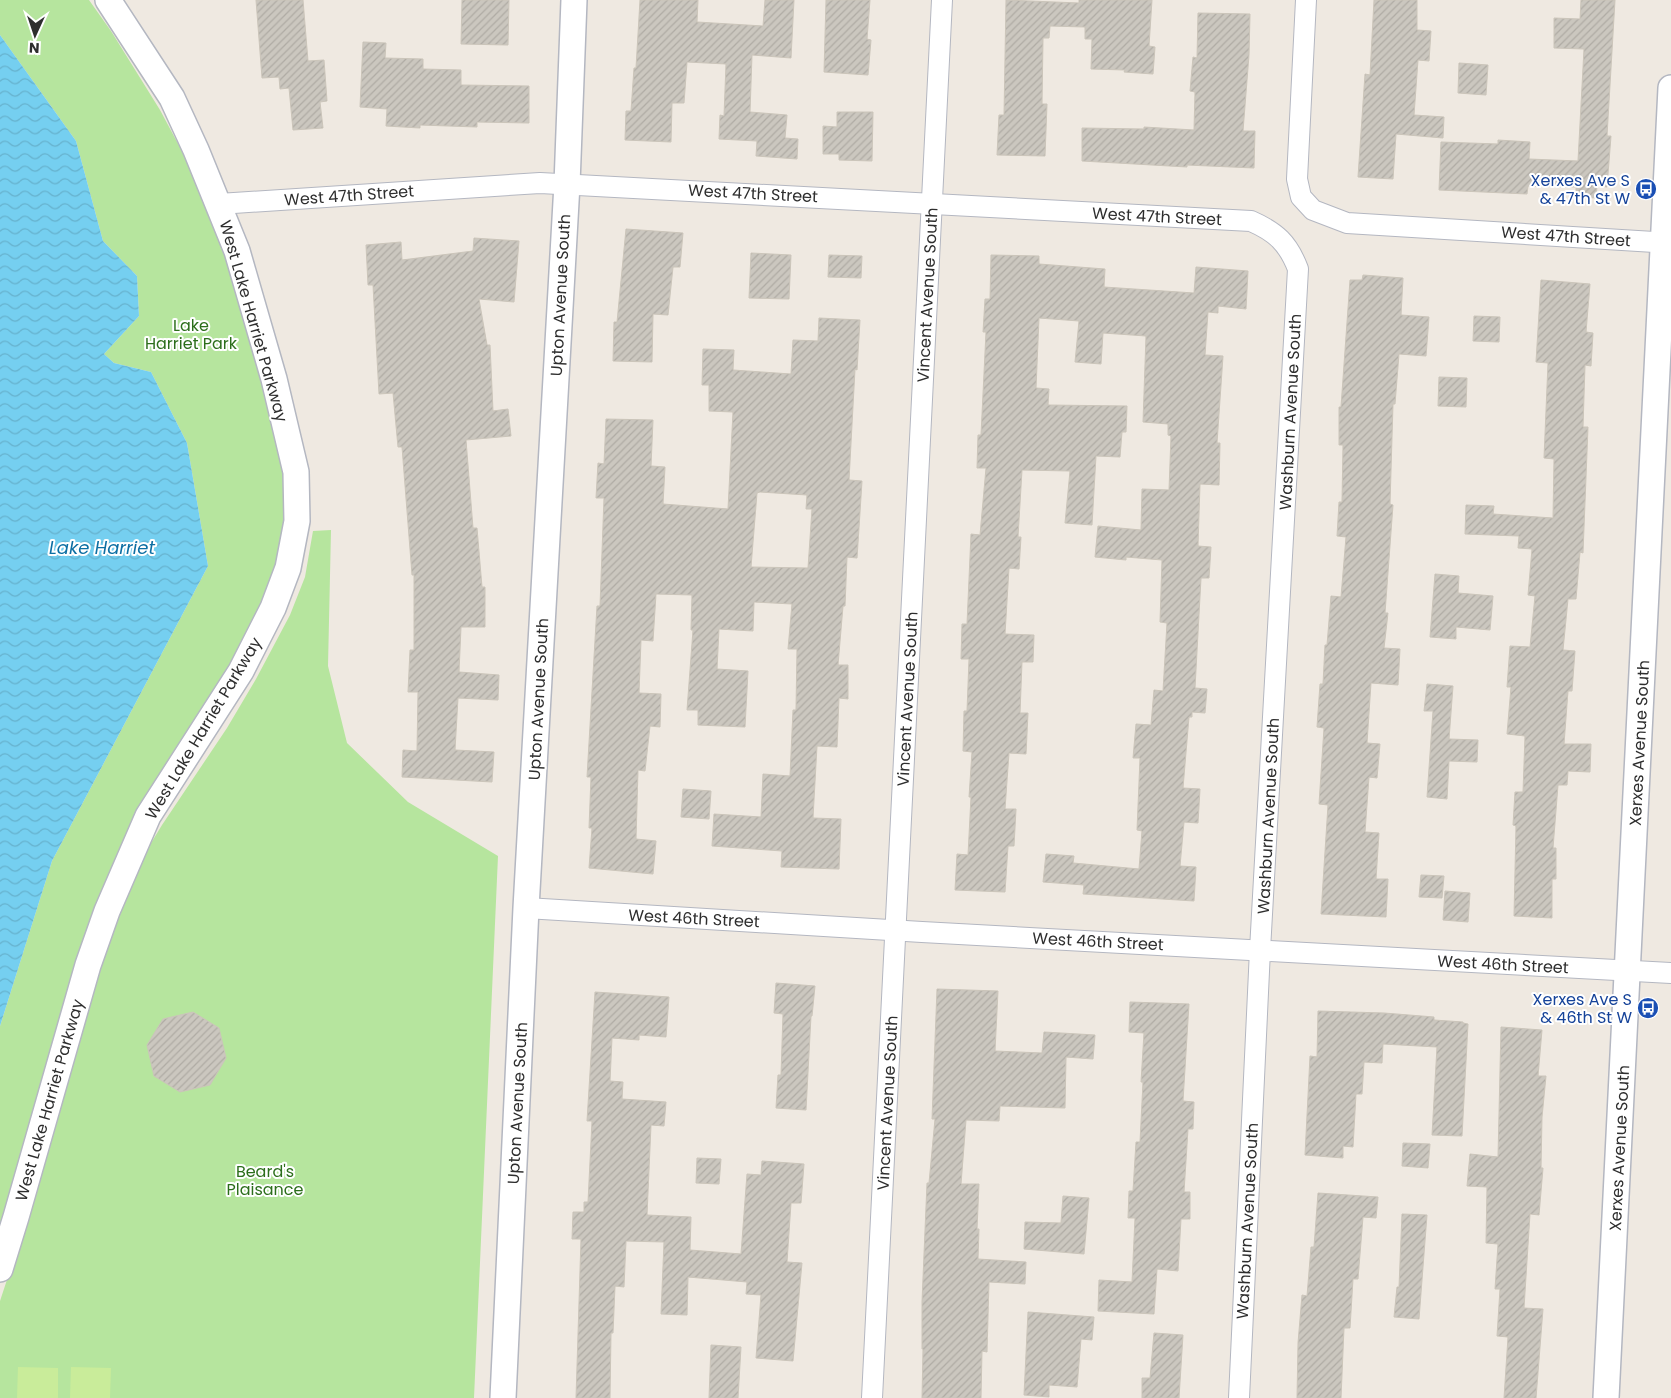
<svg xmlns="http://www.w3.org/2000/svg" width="1671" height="1398" font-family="Poppins,sans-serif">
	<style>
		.park { fill: #b6e59e }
		.pitch { fill: #c9ec9a }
		.water { fill: url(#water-waves) }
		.building { fill: url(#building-hatch); stroke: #cbc5ba; fill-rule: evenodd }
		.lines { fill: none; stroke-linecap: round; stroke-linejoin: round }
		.minor-casing { stroke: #b4b7c1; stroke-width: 22 }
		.tertiary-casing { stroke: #b4b7c1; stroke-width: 28 }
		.minor { stroke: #fff; stroke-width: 20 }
		.tertiary { stroke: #fff; stroke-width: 25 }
		.labels { text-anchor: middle; stroke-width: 4; stroke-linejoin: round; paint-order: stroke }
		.transit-label { font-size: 16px; fill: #164399; stroke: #fff; text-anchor: end }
		.street-label { font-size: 16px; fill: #2e2e2e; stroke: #fff }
		.park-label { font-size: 16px; fill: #2c6e1b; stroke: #fff }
		.water-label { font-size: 18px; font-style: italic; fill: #0d6fa3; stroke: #fff }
	</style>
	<defs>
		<pattern id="water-waves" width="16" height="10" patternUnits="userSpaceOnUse" patternTransform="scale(1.25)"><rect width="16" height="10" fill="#75cff0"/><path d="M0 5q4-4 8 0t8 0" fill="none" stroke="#66b2ce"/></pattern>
		<pattern id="building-hatch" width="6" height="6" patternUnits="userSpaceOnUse" patternTransform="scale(1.25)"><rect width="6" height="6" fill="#cbc7bf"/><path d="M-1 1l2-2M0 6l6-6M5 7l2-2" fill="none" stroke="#afaba4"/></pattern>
	</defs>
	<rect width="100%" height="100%" fill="#efe9e1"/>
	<g class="park">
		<polygon points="0,0 89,0 111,31 160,110 205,194 227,251 263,381 285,475 288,568 148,816 0,1268 0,1026 52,861 208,566 187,443 151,372 114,363 104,354 139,316 137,276 103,241 76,141 0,35"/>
		<polygon points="331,530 328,666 347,743 408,802 498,856 474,1398 0,1398 0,1301 29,1213 99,970 134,871 162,825 227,728 256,679 290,615 305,577 313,531"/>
	</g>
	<g class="pitch">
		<polygon points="18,1367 58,1368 58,1398 17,1398"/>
		<polygon points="71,1367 111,1368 110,1398 70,1398"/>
	</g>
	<polygon class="water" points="0,35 76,141 103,241 137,276 139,316 104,354 114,363 151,372 187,443 208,566 52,861 0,1026"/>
	<g class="building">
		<polygon points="256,0 303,0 308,61 324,60 327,101 320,102 323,128 293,130 289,88 280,89 279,77 262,78"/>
		<polygon points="462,0 509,0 508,45 461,44"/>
		<polygon points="640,0 698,0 697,22 763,26 765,0 794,0 791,58 752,55 750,112 787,115 785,138 798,139 797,159 756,156 757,141 719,139 720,115 724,116 726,64 687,62 684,103 672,103 671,142 625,140 626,111 631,111 634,68 636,68"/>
		<polygon points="826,0 870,0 867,39 871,40 868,75 824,72"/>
		<polygon points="1006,0 1079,3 1079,0 1152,0 1149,46 1155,47 1153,74 1124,72 1125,70 1091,69 1092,39 1085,39 1085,27 1050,26 1049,38 1043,38 1042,104 1047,104 1045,156 997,155 999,115 1004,115"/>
		<polygon points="1374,0 1417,0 1417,30 1431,31 1429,61 1418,60 1414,115 1444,117 1443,138 1396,134 1393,179 1358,177 1365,74 1370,75"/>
		<polygon points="1581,0 1615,0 1607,136 1611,136 1607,187 1597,186 1596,198 1576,197 1576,187 1528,186 1527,194 1439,190 1441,142 1498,144 1498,140 1530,142 1529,159 1578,161 1584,49 1554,48 1554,18 1580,19"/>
		<polygon points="1198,13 1250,14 1249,55 1243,131 1255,131 1254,168 1187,165 1187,167 1082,161 1082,128 1144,129 1144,127 1194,130 1195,92 1190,91 1193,57 1197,58"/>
		<polygon points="363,42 386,43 385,58 423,59 423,69 461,70 461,85 529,86 529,123 477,122 477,127 420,125 420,128 386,126 387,109 360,107"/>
		<polygon points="1459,63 1488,65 1486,95 1458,93"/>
		<polygon points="837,112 873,112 872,161 839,160 839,154 823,154 823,126 837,127"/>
		<polygon points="626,229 683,233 680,267 673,267 668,315 653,314 652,362 613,361 614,322 617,322"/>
		<polygon points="474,238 519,241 514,302 479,299 487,345 490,345 493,411 508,409 511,436 466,440 473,528 477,528 482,587 485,587 485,627 461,627 459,672 499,675 498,700 458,698 455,750 494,752 492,782 402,777 403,750 417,751 418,692 408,692 410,650 414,650 414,575 412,575 402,447 398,447 393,393 379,394 373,285 368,285 366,245 401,242 402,260 473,251"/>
		<polygon points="751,253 791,255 789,299 749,298"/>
		<polygon points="829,255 862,256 861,278 828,277"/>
		<polygon points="991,255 1039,256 1039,264 1105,269 1104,287 1194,293 1196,267 1248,271 1246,309 1218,306 1218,313 1208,312 1205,355 1223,356 1217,443 1220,443 1219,485 1200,484 1198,546 1211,547 1209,578 1201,578 1195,688 1207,689 1205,713 1192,712 1192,717 1189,717 1183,788 1200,789 1198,823 1184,822 1180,866 1196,867 1194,901 1083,894 1084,885 1043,882 1046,854 1074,856 1073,863 1139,869 1142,831 1137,830 1140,758 1133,758 1136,724 1151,725 1154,690 1163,691 1167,623 1160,622 1162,560 1126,557 1126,560 1095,557 1098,526 1141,530 1142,489 1169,490 1171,436 1168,435 1168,424 1143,422 1146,336 1103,333 1101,364 1075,362 1079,321 1039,318 1036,388 1049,389 1048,405 1127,406 1126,432 1122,432 1120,457 1096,456 1092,525 1065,523 1070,471 1022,470 1018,537 1021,537 1019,569 1009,568 1005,634 1034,635 1033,662 1022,662 1020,713 1028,713 1026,754 1009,753 1005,809 1016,809 1014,846 1008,846 1005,892 955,890 957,854 968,855 971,797 969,797 972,752 963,751 964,711 967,711 969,659 961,659 962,624 967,624 971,534 980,535 986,468 977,468 978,435 981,435 986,332 983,332 985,299 990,299"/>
		<polygon points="1363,275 1403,278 1401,315 1429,317 1426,356 1399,354 1395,404 1393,404 1390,504 1393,505 1385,613 1388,613 1384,648 1400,649 1398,685 1371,683 1367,743 1380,744 1377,778 1369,777 1365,832 1379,833 1376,879 1388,879 1386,917 1321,914 1328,805 1319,804 1324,728 1317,727 1320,684 1323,684 1325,645 1327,645 1331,596 1341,597 1346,537 1337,536 1339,502 1342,502 1343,445 1339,445 1339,407 1341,407 1350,280 1362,280"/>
		<polygon points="1541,280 1590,284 1586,332 1593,333 1591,366 1585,365 1583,427 1588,427 1583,553 1580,552 1576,599 1568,599 1563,650 1575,651 1572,691 1568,691 1564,744 1591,744 1590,772 1568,771 1567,785 1558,785 1553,848 1556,848 1556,879 1552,879 1552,918 1514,916 1516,826 1513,825 1515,792 1523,792 1525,736 1507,734 1511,687 1507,687 1510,646 1530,647 1535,596 1528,595 1532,549 1518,548 1519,536 1465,534 1466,505 1494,506 1493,514 1553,518 1554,459 1544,458 1548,363 1536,362"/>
		<polygon points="1474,316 1500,317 1499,342 1473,341"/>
		<path d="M819 318 860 320 857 370 855 369 849 480 862 481 859 528 857 558 847 557 845 606H843L838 665H848V699L839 698 837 747 817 746 813 818 841 819 839 869 781 867 782 851 712 846 714 814 761 817 763 774 790 776 793 710H796L797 649H788L792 604 754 602 753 631 719 629 717 669 748 671 745 727 698 725V710H687L693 630H691L692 595 656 594 653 641 641 640 639 693 661 694 660 727 650 726 645 771 638 770 636 839 656 841 653 874 589 868 592 828H589L591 777H587L597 606H600L604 498H596L598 463 604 464 606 419 653 420 651 466 665 467 663 504 728 509 733 412 709 411V385H702L703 349 734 350 733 370 791 374 793 340 818 341ZM760 492 807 495 806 509H812L808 568 751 567 757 493Z"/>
		<polygon points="1439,377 1467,378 1466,407 1438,406"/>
		<polygon points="1435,574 1459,576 1458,593 1493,596 1490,630 1456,627 1456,639 1430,637"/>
		<polygon points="1427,684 1453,686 1449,739 1478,740 1477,762 1449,761 1447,799 1427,797 1433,711 1424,711"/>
		<polygon points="683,789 711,791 709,819 681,817"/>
		<polygon points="1421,875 1444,876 1442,898 1419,897"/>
		<polygon points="1445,891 1470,893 1468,922 1443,920"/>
		<polygon points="776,983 815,986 812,1016 811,1016 806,1110 776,1108 778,1075 781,1075 783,1014 774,1013"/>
		<polygon points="937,989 998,991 995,1051 1042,1053 1044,1032 1095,1035 1093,1059 1066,1057 1065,1108 1000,1106 999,1121 966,1120 961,1184 979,1184 977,1229 979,1229 978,1259 1026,1262 1025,1284 989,1282 987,1352 982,1351 981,1398 922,1398 923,1349 922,1349 922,1302 927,1183 929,1183 935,1119 932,1119"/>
		<polygon points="595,992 669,997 666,1037 639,1035 639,1040 612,1038 610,1081 623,1082 622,1099 666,1102 664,1126 651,1125 647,1215 691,1217 690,1250 741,1254 747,1174 761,1175 762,1161 804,1164 801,1203 791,1203 787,1262 802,1263 793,1361 756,1358 761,1295 746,1294 747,1282 688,1277 687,1315 661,1314 664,1242 626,1241 624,1287 615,1286 613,1333 611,1333 610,1398 576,1398 581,1239 572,1239 573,1212 584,1212 584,1202 588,1202 592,1121 587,1121"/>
		<polygon points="1130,1002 1189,1004 1183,1101 1194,1102 1193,1129 1188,1129 1184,1192 1190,1192 1190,1219 1181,1219 1178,1271 1157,1269 1154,1314 1098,1311 1099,1280 1132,1282 1135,1218 1128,1218 1129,1191 1133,1191 1136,1142 1140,1142 1143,1082 1141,1082 1144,1033 1129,1032"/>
		<polygon points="1318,1011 1384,1013 1434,1017 1434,1020 1463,1022 1463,1023 1468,1024 1462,1136 1432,1135 1437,1047 1383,1044 1382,1063 1364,1062 1362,1094 1356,1094 1353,1147 1343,1146 1343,1158 1305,1155 1310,1056 1317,1057"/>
		<polygon points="193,1012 219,1028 226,1058 210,1085 180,1092 154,1076 147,1045 163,1019"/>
		<polygon points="1501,1027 1542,1030 1538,1076 1546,1076 1542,1117 1541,1168 1543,1168 1539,1215 1530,1214 1524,1308 1543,1309 1536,1398 1504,1398 1508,1337 1497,1336 1500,1289 1495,1289 1498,1244 1486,1243 1487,1187 1467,1186 1470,1154 1498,1157"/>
		<polygon points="1403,1143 1430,1144 1428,1168 1402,1166"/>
		<polygon points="697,1158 721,1159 719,1184 696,1183"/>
		<polygon points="1318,1193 1378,1197 1376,1218 1363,1217 1358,1279 1353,1279 1350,1328 1344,1328 1341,1398 1297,1398 1298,1343 1302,1295 1307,1296 1311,1247 1314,1247"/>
		<polygon points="1063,1196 1089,1198 1084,1254 1024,1249 1025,1222 1061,1223"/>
		<polygon points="1402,1214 1427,1215 1419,1319 1394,1317 1397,1287 1399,1287"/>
		<polygon points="1028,1312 1094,1317 1092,1340 1081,1339 1077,1387 1049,1385 1049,1397 1024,1395"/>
		<polygon points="1154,1333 1183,1335 1179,1398 1142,1398 1142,1378 1150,1378"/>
		<polygon points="711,1345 741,1347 738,1398 709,1398"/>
	</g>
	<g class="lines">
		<g class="minor-casing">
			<g id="minor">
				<polyline points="1306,0 1297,179 1301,197 1313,210 1347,223 1671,243"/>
				<path d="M219 204 540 183 1251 221C1276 232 1288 243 1298 269L1260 950 1239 1398"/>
				<polyline points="526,908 922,932 1671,973"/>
				<polyline points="872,1398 942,0"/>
			</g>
		</g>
		<g class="tertiary-casing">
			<g id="tertiary">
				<polyline points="0,1269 16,1217 88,965 107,911 148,816 241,671 273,608 288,568 297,521 296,472 274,379 237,251 196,150 172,98 108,0"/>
				<polyline points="503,1398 526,908 567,184 574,0"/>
				<polyline points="1606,1398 1671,88"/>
			</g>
		</g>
		<use href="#minor" class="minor"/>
		<use href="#tertiary" class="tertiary"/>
	</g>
	<defs>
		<g id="bus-disc" transform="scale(1.125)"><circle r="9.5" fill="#1a4fb4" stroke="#fff"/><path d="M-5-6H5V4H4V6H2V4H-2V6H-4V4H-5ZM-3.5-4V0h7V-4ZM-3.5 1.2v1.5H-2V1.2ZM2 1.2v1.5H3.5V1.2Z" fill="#fff"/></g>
	</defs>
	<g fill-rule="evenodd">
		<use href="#bus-disc" x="1646" y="189"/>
		<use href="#bus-disc" x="1648" y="1008"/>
	</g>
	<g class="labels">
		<g class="transit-label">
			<text x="1630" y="186">Xerxes Ave S<tspan x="1630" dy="18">&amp; 47th St W</tspan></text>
			<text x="1632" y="1005">Xerxes Ave S<tspan x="1632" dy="18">&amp; 46th St W</tspan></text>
		</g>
		<g class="street-label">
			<text transform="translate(753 193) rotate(3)" y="6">West 47th Street</text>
			<text transform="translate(349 195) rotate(-4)" y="6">West 47th Street</text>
			<text transform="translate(1157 216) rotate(3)" y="6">West 47th Street</text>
			<text transform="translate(1566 236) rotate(4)" y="6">West 47th Street</text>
			<text transform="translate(560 295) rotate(-87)" y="6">Upton Avenue South</text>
			<text transform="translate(927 295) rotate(-87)" y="6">Vincent Avenue South</text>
			<text transform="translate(254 321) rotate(74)" y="6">West Lake Harriet Parkway</text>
			<text transform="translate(1290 412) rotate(-87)" y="6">Washburn Avenue South</text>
			<text transform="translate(538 699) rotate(-87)" y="6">Upton Avenue South</text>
			<text transform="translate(907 699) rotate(-87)" y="6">Vincent Avenue South</text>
			<text transform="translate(203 728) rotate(-59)" y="6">West Lake Harriet Parkway</text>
			<text transform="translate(1639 743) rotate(-87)" y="6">Xerxes Avenue South</text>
			<text transform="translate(1268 816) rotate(-87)" y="6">Washburn Avenue South</text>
			<text transform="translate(694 918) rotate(3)" y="6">West 46th Street</text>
			<text transform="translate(1098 941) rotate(3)" y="6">West 46th Street</text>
			<text transform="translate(1503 964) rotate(3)" y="6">West 46th Street</text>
			<text transform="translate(49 1100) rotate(-74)" y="6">West Lake Harriet Parkway</text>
			<text transform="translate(517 1103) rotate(-87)" y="6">Upton Avenue South</text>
			<text transform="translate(887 1103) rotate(-87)" y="6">Vincent Avenue South</text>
			<text transform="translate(1619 1148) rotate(-87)" y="6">Xerxes Avenue South</text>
			<text transform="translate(1247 1221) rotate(-87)" y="6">Washburn Avenue South</text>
		</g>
		<g class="park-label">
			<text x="191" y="331">Lake<tspan x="191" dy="18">Harriet Park</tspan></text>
			<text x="265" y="1177">Beard's<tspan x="265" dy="18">Plaisance</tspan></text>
		</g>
		<g class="water-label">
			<text x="102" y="554">Lake Harriet</text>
		</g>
	</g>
	<g transform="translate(35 35) rotate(183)" stroke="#ffffff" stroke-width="4" paint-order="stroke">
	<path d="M0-4L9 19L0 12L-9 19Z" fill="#2e2e2e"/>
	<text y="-8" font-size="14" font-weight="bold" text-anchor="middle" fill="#2e2e2e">N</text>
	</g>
</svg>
